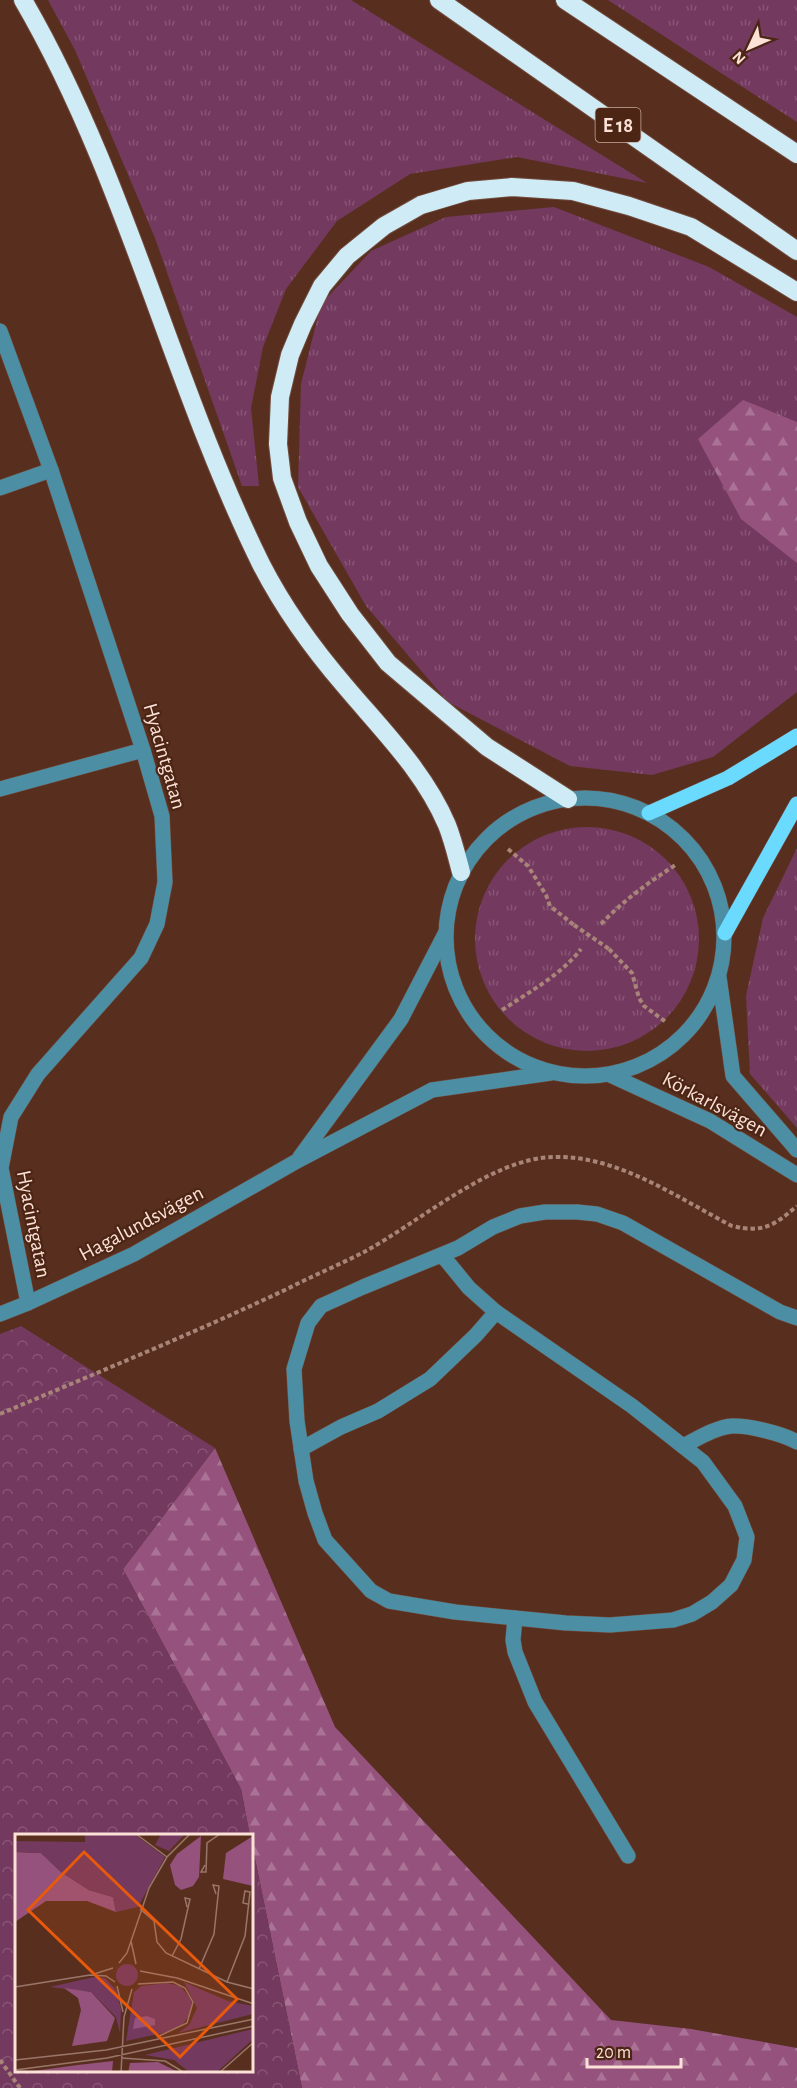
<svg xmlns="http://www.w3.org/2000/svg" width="797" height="2088" font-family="'Alegreya Sans',sans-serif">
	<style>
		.grass { fill: url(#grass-tufts) }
		.forest { fill: url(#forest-firs) }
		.park { fill: url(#park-crowns) }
		.garden { fill: #73395f }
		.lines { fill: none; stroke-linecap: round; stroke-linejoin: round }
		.minor-casing { stroke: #724b3c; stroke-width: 16 }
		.major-casing { stroke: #724b3c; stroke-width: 16 }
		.highway-casing { stroke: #724b3c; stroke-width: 20 }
		.path { stroke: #a88578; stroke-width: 4; stroke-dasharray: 4.5 3; stroke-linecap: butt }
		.minor { stroke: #4c8ea4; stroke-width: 15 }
		.major { stroke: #6bdaff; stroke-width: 15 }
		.highway { stroke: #cfebf6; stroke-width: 18 }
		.path-bridge { stroke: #a88578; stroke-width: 4; stroke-dasharray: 4.5 3; stroke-linecap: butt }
		.labels { text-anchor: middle; stroke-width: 4.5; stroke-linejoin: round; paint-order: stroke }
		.shield { fill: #4c2515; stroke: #c7a99d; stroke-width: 1.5 }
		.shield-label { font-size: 20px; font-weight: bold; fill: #fce1d7 }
		.street-label { font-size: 21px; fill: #fce1d7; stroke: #4c2515 }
		.inset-road { fill: none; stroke: #9a7669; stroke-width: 1.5 }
		.view { fill: #e8590c; fill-opacity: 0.15; stroke: #e8590c; stroke-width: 3 }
		.inset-edge { fill: none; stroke: #fce1d7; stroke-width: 3 }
	</style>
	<defs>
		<pattern id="grass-tufts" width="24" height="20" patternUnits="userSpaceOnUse" patternTransform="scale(1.5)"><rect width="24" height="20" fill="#73395f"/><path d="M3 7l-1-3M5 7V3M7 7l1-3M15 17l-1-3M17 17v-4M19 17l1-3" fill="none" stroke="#885575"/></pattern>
		<pattern id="forest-firs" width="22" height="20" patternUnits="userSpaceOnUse" patternTransform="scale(1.5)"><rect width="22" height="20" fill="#95527d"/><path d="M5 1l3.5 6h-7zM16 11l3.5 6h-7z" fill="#aa7395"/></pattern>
		<pattern id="park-crowns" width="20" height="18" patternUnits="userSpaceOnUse" patternTransform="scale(1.5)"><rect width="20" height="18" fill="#73395f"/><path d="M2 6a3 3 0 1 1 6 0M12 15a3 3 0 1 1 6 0" fill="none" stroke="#885575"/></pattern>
	</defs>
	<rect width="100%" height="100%" fill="#582f1f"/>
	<g class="grass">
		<polygon points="48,0 351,0 647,183 517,157 410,174 337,221 286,289 263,347 251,408 259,486 242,486 155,238 75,50"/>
		<polygon points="608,0 797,0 797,122"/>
		<polygon points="554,207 709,267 797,317 797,692 713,757 652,775 570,766 448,702 366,606 298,487 301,384 321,304 371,251 446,217"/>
		<circle cx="587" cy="939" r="112"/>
		<polygon points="797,848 797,1128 750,1074 746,996 763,918"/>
	</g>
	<g class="forest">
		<polygon points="743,400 797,422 797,563 741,519 698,439"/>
		<polygon points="215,1448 335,1727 611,2020 691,2029 797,2048 797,2088 302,2088 252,1844 252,1836 250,1836 241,1789 123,1569"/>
	</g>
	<polygon class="park" points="21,1326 215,1448 123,1569 241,1789 250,1836 16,1836 16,2072 252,2072 252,1844 302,2088 0,2088 0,1334"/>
	<polygon class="garden" points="97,2072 226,2072 234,2088 107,2088"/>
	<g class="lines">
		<g class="minor-casing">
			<g id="minor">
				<polyline points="0,331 51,470 143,750 162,816 165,882 157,924 141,958 38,1074 11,1117 1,1168 28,1303"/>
				<polyline points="0,488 51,470"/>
				<polyline points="0,789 143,750"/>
				<circle cx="585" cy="937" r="139"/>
				<polyline points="719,977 733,1076 797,1150"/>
				<polyline points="610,1075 710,1121 797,1175"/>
				<polyline points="300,1157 401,1019 445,934"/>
				<polyline points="442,1255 469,1288 496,1312 632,1406 703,1462 735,1506 747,1537 744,1560 731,1585 712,1602 692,1614 673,1620 610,1625 566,1623 455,1612 389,1601 371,1591 325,1540 315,1513 306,1481 297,1421 294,1369 308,1323 321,1306 363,1287 458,1248 493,1227 520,1216 545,1212 577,1212 597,1214 623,1223 780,1312 797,1318"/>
				<polyline points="0,1314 28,1303 134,1254 297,1161 432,1090 551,1073"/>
				<path d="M683 1446C697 1439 716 1427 732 1426 748 1425 783 1434 797 1442"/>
				<polyline points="301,1449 341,1427 378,1411 430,1379 476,1335 496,1312"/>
				<polyline points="515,1618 513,1640 515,1652 535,1702 628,1856"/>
			</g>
		</g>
		<g class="major-casing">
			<g id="major">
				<polyline points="649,813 728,778 797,736"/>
				<polyline points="725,933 797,804"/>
			</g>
		</g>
		<g class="highway-casing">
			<g id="highway">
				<path d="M23 0C126 177 171 381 261 564 283 607 314 650 345 686 382 730 424 771 447 825 453 840 457 857 461 872"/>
				<polyline points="439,0 797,251"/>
				<polyline points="565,0 797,154"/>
				<polyline points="568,799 487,747 388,663 350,614 319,566 298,522 282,478 278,444 280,397 290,355 303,324 322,286 347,256 384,226 421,205 468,191 512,187 573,191 629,206 691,227 797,292"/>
			</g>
		</g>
		<g class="path">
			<polyline points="508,849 528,866 546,895 550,906 574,925"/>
			<path d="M601 924C624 900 649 882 677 864"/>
			<polyline points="609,949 632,973 639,998 644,1006 666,1022"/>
			<path d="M502 1010C529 992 561 975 581 949"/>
			<path d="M0 1414C96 1373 192 1334 287 1289 312 1276 339 1265 364 1252 418 1223 492 1158 553 1157 618 1155 676 1197 732 1226 764 1233 773 1226 797 1206"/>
			<polyline points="0,2060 20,2088"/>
		</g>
		<use href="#minor" class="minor"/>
		<use href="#major" class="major"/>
		<use href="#highway" class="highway"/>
		<polyline class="path-bridge" points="574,925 609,949"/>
	</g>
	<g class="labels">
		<rect class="shield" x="595.5" y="108" width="45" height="34" rx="4.5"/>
		<g class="shield-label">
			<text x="618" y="132">E 18</text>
		</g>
		<g class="street-label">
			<text transform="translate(165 756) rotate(74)" y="7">Hyacintgatan</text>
			<text transform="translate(715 1104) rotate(28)" y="7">Körkarlsvägen</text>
			<text transform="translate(141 1223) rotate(-28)" y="7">Hagalundsvägen</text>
			<text transform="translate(34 1224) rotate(79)" y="7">Hyacintgatan</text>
		</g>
	</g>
	<g transform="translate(15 1834)">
		<rect width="238" height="238" fill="#582f1f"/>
		<path d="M146 0H170L154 17 140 11ZM101 141a11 11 0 1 1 22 0a11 11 0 1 1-22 0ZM79 143 90 144 101 156 106 175 105 199 101 183 76 158 35 153ZM169 148 213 167 238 172V180L163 199 174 191 182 174ZM152 149 165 152 172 160 177 167 174 182 167 191 152 198 111 207 119 158 126 152ZM238 195V205L202 238H174L159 226 130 221Z" fill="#73395f"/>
		<path d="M186 2 184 43 178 52 166 56 160 51 155 31 162 20ZM238 2V52L208 45 211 19ZM1 18 26 19 46 38 74 56 98 63 101 78 72 67H31L0 88ZM49 154 76 158 100 184 92 207 57 212 66 176 63 164ZM132 182 140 185V191L118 195 120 184ZM98 227 97 238H11L63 231ZM143 228 163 238 113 239 115 229Z" fill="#95527d"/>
		<path d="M70 0H119L150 23 123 73 101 78 98 63 74 56 46 38 26 19 0 18V7L70 8Z" fill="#73395f"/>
		<path d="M45 21 67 27 65 38 42 32Z" fill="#73395f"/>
		<path class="inset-road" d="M121 0 152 23M190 31 186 38H191L192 9 205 0M125 75 139 87 142 108 151 119 212 148 239 155M116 107 121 130M157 122 166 105 175 65 170 64 172 73M104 129 112 119 134 54 152 23 175 0M184 135 199 100 204 52 198 51 201 60M125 137 162 144 239 170M79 140 98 134M212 148 230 102 235 58 230 57 228 69 233 70M123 150 158 148 170 154 178 168 172 189 142 203M102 152 108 178M0 153 75 141 91 142 100 148M106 224 150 227 170 239M0 226 91 216 239 185M0 236 92 224 239 192M106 239 109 183 117 155M204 239 239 208"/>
		<path class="view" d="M69 18 222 165 165 223 13 76Z"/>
		<rect width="238" height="238" class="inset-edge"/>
	</g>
	<g transform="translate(749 48) rotate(226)" stroke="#4c2515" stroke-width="4.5" paint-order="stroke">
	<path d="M0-4.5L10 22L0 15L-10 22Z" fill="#fce1d7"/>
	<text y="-9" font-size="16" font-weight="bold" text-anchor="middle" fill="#fce1d7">N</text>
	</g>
	<path d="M587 2058v9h94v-9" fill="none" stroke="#fce1d7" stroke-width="3"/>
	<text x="596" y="2058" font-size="18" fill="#fce1d7" stroke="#4c2515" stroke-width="4.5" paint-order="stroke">20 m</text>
</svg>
